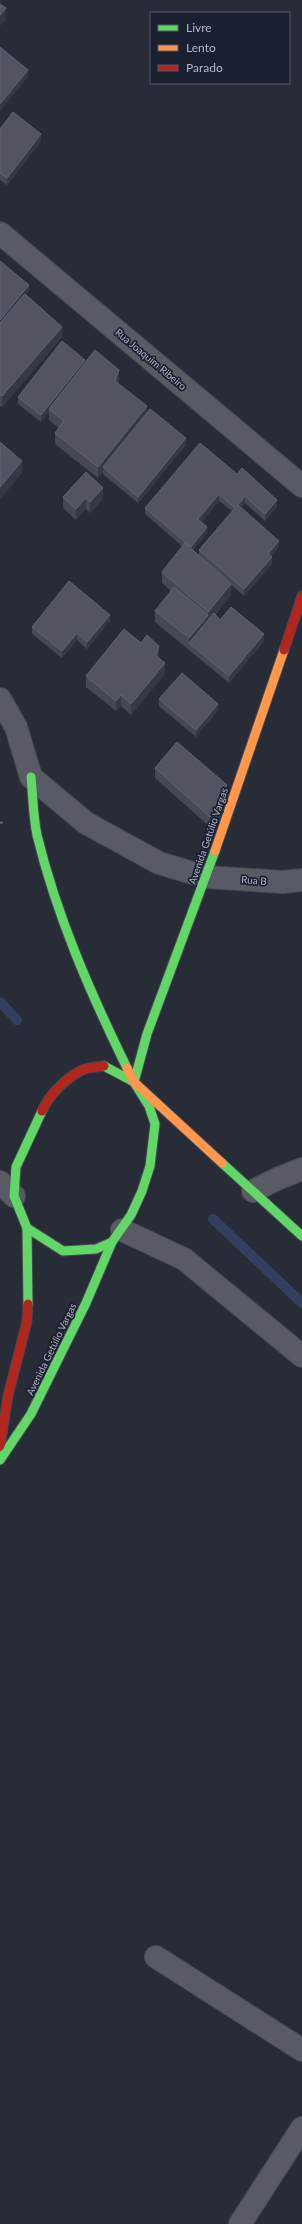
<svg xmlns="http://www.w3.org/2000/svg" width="302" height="2224" font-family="Lato,sans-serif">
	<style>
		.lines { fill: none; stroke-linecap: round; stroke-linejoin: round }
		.stream { stroke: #343f60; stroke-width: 10 }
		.street-casing { stroke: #454950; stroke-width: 24 }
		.fast-casing { stroke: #454950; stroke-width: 11 }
		.slow-casing { stroke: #454950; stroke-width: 11 }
		.jam-casing { stroke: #454950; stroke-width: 11 }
		.path { stroke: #5b5f68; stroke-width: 2.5; stroke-dasharray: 3 3; stroke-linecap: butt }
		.street { stroke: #585a64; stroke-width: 22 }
		.fast { stroke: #63d668; stroke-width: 9 }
		.slow { stroke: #ff974d; stroke-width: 9 }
		.jam { stroke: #b3261e; stroke-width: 9 }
		.wall { fill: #464954; fill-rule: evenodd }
		.shaded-wall { fill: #353943 }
		.building { fill: #525560; stroke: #606470 }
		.labels { text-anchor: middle; stroke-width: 3.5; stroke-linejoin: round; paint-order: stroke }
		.street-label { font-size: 10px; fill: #b1b6c8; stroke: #1b2031 }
	</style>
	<rect width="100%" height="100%" fill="#282c36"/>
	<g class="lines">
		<g class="stream">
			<polyline points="0,1002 17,1020"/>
			<polyline points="213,1219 302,1303"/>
		</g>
		<g class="street-casing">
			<g id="street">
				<polyline points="0,233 302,486"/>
				<polyline points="0,699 16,727 31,777 86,823 159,863 206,877 283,882 302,880"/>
				<polyline points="0,1182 14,1196"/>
				<polyline points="253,1191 277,1179 302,1169"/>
				<polyline points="122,1230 184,1259 302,1356"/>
				<polyline points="156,1957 302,2050"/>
				<polyline points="240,2224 302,2128"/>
			</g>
		</g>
		<g class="fast-casing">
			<g id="fast">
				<path d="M31 777C33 796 33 816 37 835 57 917 90 992 127 1068"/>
				<polyline points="134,1082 147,1034 215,851"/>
				<polyline points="42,1111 16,1167 14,1196 27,1228 63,1251 96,1249 112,1242 131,1215 142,1191 150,1166 155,1124 149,1106 134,1082 104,1066"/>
				<polyline points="222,1163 302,1236"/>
				<polyline points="27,1228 28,1304"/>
				<polyline points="0,1460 31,1414 86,1303 112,1242"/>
			</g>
		</g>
		<g class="slow-casing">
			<g id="slow">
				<polyline points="215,851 284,650"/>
				<polyline points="127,1068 134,1082 222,1163"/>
			</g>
		</g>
		<g class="jam-casing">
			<g id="jam">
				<polyline points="284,650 302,596"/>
				<path d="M42 1111C49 1095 66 1078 82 1070 88 1067 97 1067 104 1066"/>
				<polyline points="0,1446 8,1396 27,1321 28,1304"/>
			</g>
		</g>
		<polyline class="path" points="0,822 4,824"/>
		<use href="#street" class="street"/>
		<use href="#fast" class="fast"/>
		<use href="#slow" class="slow"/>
		<use href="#jam" class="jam"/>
	</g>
	<g class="wall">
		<polygon points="0,129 41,141 7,185 0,180"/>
		<polygon points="0,261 29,291 26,295 62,337 2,407 0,406"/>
		<polygon points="85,363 119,381 118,384 147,414 186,445 138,503 103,474 103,472 98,478 55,444 55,433 59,428 49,420 49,412 41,422 18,404 18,397"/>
		<path d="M237 474 277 507 265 521 245 503 241 508 279 547 271 557 272 564 244 596 231 585V595L215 615 220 620 264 641 229 683 155 622V611L171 591 162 583V572L182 546 145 514V508ZM219 501 232 511 199 550V555L193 550 207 533 201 522Z"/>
		<polygon points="63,497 103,499 90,513 86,509 76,520 63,508"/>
		<polygon points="110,621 87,649 77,640 62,658 32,634 32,627"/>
		<polygon points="141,643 159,656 159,658 165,674 131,715 121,706 116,711 86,687 86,676"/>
		<polygon points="159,699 218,710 196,737 159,706"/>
		<polygon points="155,768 227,795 223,800 224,812 210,827 155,778"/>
	</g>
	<g class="shaded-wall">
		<polygon points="6,8 6,19 0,26 0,15"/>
		<polygon points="28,70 28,77 0,111 0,104"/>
		<polygon points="41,134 41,141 7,185 7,178"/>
		<polygon points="29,285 29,291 0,326 0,320"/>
		<polygon points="62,327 62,337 2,407 2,396"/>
		<polygon points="85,360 85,366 49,409 49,412 41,422 41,415"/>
		<polygon points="119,370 119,381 115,392 115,381"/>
		<polygon points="147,406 147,417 103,467 103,472 98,478 98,467"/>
		<polygon points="186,438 186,445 138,503 138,497"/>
		<polygon points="22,461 22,473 0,500 0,487"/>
		<polygon points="103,488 103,499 90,513 90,502"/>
		<polygon points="219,494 219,501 198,525 198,519"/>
		<polygon points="245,496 245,503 238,511 238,505"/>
		<polygon points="86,498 86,509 76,520 76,509"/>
		<polygon points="277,500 277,507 265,521 265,514"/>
		<polygon points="207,527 207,533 191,553 191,547"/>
		<polygon points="279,541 279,547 268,560 268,554"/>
		<polygon points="272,557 272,564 244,596 244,589"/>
		<polygon points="231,584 231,595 208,622 189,643 189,638 208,616 208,612"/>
		<polygon points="110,615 110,621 87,649 87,642"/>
		<polygon points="77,633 77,640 62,658 62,651"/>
		<polygon points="264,634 264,641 229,683 229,676"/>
		<polygon points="159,646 159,656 156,667 156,656"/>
		<polygon points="165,663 165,674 131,715 131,704"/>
		<polygon points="121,695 121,706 116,711 116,701"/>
		<polygon points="218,704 218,710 196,737 196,730"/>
		<polygon points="227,785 227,795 218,806 218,795"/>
		<polygon points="224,801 224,812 210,827 210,817"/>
	</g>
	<g class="building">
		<polygon points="0,4 6,8 0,15"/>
		<polygon points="0,47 28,70 0,104"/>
		<polygon points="13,112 41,134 7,178 0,173 0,129"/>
		<polygon points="0,261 29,285 0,320"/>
		<polygon points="25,294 62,327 2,396 0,395 0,323"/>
		<polygon points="62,341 85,360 41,415 18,397"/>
		<polygon points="95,350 119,370 115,381 147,406 98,467 55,433 64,421 49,409"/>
		<polygon points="150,409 186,438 138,497 103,467"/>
		<polygon points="0,442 22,461 0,487"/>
		<polygon points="200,443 237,474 242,468 277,500 265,514 245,496 238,505 279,541 268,554 272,557 244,589 199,550 235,508 219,494 198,519 207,527 191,547 145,508"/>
		<polygon points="86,472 103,488 90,502 86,498 76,509 63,497"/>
		<polygon points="185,543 231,584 208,612 162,572"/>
		<polygon points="69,581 110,615 87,642 77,633 62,651 32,627"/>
		<polygon points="174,587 208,615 189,638 155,611"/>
		<polygon points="231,607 264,634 229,676 189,643 214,613 220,620"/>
		<polygon points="124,629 141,643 147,635 159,646 156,656 165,663 131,704 121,695 116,701 86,676"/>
		<polygon points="182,673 218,704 196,730 159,699"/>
		<polygon points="177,742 227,785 218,795 224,801 210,817 155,768"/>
	</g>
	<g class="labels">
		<g class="street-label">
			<text transform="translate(151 359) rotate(40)" y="4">Rua Joaquim Ribeiro</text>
			<text transform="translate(208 836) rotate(-71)" y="4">Avenida Getúlio Vargas</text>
			<text transform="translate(254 880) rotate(4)" y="4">Rua B</text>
			<text transform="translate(51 1349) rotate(-64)" y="4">Avenida Getúlio Vargas</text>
		</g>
	</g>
	<rect x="150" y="12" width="140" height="72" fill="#1b2031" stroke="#575c6d"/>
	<rect x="158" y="25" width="20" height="6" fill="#63d668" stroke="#575c6d"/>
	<text x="186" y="32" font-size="12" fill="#b1b6c8">Livre</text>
	<rect x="158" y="45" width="20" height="6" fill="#ff974d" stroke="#575c6d"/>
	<text x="186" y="52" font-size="12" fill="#b1b6c8">Lento</text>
	<rect x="158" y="65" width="20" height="6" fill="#b3261e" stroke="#575c6d"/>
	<text x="186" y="72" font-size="12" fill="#b1b6c8">Parado</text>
</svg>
